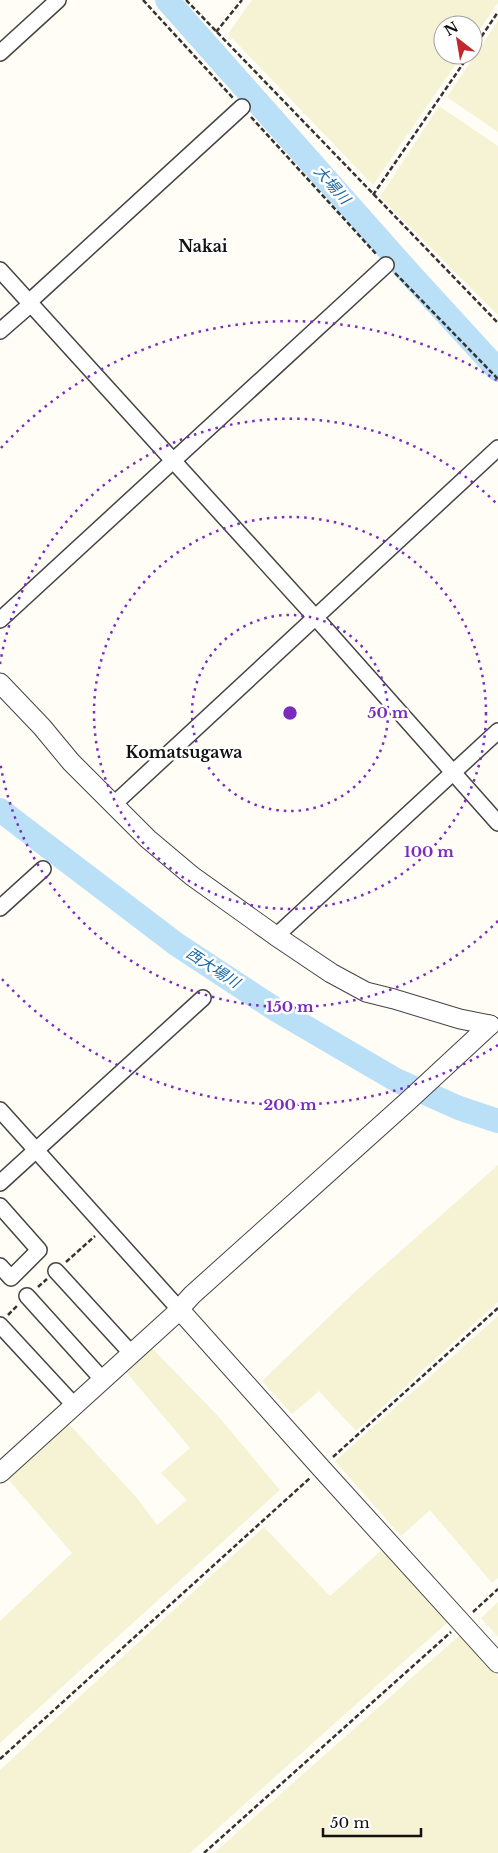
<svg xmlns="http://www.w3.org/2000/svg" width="498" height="1853" font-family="'Libre Baskerville','Noto Sans JP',serif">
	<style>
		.farmland { fill: #f6f3d4 }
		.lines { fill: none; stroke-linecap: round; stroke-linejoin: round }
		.river { stroke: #b9e0f7; stroke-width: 24 }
		.minor-casing { stroke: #444; stroke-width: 18 }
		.tertiary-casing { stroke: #444; stroke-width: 21 }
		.path { stroke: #333; stroke-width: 2.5; stroke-dasharray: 5 2.5; stroke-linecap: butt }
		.minor { stroke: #fff; stroke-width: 15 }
		.tertiary { stroke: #fff; stroke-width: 19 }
		.ring { fill: none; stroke: #7b2cbf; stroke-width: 2.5; stroke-dasharray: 2.5 5 }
		.labels { text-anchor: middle; stroke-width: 5; stroke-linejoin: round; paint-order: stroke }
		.water-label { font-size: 15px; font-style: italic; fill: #1768a6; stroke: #fff }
		.quarter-label { font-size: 16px; font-weight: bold; fill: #111; stroke: #fff }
		.centre { fill: #7b2cbf; stroke: #fff; stroke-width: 2.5 }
		.ring-label { font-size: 15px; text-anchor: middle; font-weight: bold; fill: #7b2cbf; stroke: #fff; stroke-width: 5; stroke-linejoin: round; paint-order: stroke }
	</style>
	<rect width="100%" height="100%" fill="#fffdf5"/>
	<g class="farmland">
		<polygon points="252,0 498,0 498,3 473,39 473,25 443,25 443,55 462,55 373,185 228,34"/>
		<polygon points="498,21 498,132 447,97"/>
		<polygon points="439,106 498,146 498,315 380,197"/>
		<polygon points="498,1165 498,1302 356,1431 319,1391 292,1414 262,1381 359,1288"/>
		<polygon points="498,1316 498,1578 492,1583 430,1510 401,1536 335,1461"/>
		<polygon points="151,1347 219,1417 280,1490 0,1743 0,1621 72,1553 7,1478 69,1424 137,1498 157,1525 187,1500 161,1473 190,1448 126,1372"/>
		<polygon points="264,1527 330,1596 384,1548 449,1621 190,1853 0,1853 0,1770"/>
		<polygon points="498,1602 498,1637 481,1618"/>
		<polygon points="461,1634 498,1676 498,1853 214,1853"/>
	</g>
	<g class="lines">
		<g class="river">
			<polyline points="167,0 410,274 498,370"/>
			<polyline points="0,810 176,944 278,1011 396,1080 459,1108 498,1121"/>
		</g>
		<g class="minor-casing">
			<g id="minor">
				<polyline points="0,53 58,0"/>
				<polyline points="0,270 316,618 498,823"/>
				<polyline points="29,302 242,107"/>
				<polyline points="0,331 31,304"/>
				<polyline points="0,620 386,265"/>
				<polyline points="113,805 498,448"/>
				<polyline points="0,908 43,869"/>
				<polyline points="276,936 498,731"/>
				<polyline points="0,1110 179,1309"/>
				<polyline points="0,1183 203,998"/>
				<polyline points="0,1206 39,1250 11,1278 0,1266"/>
				<polyline points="56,1271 131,1353"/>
				<polyline points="27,1296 102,1379"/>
				<polyline points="0,1325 74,1405"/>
			</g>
		</g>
		<g class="tertiary-casing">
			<g id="tertiary">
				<polyline points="0,683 42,727 71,762 148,839 192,876 276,936 331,973 366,992 394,999 460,1019 490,1025"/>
				<polyline points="179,1309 321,1468 498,1663"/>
				<polyline points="0,1473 173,1316 192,1295 408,1101 490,1025"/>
			</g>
		</g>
		<g class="path">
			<polyline points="143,0 233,98"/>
			<polyline points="186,0 498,323"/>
			<polyline points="216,32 242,0"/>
			<polyline points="473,49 498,12"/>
			<polyline points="251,117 377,255"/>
			<polyline points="373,195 469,55"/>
			<polyline points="395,273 498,379"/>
			<polyline points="66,1262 95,1236"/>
			<polyline points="38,1287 47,1279"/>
			<polyline points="8,1315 17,1306"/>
			<polyline points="333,1457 498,1308"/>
			<polyline points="473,1612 498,1589"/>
			<polyline points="0,1759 310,1478"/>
			<polyline points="204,1853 451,1632"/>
		</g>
		<use href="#minor" class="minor"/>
		<use href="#tertiary" class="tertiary"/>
	</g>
	<g class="ring">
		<circle cx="290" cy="713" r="98"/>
		<circle cx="290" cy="713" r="196"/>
		<path d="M498 921A294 294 0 0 1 0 762M0 664A294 294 0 0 1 498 505"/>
		<path d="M498 1045A392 392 0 0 1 1 978M1 448A392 392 0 0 1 498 381"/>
	</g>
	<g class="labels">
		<g class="water-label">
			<text transform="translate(332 185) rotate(48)" y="5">大場川</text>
			<text transform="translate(213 968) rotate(33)" y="5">西大場川</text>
		</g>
		<g class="quarter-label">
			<text x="203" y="252">Nakai</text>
			<text x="184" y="758">Komatsugawa</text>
		</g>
	</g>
	<circle cx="290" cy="713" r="8" class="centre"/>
	<g class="ring-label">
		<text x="388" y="718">50 m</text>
		<text x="429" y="857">100 m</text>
		<text x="290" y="1012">150 m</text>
		<text x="290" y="1110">200 m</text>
	</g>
	<g transform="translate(458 40) rotate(329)"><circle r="24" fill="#ffffff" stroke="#a0a0a0"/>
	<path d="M0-4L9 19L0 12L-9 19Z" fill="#c4262e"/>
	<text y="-8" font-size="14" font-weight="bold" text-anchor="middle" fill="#111111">N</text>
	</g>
	<path d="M323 1828v8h98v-8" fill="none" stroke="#111111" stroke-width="2.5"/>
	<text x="330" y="1828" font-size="15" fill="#111111" stroke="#ffffff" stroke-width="4" paint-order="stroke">50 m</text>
</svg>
